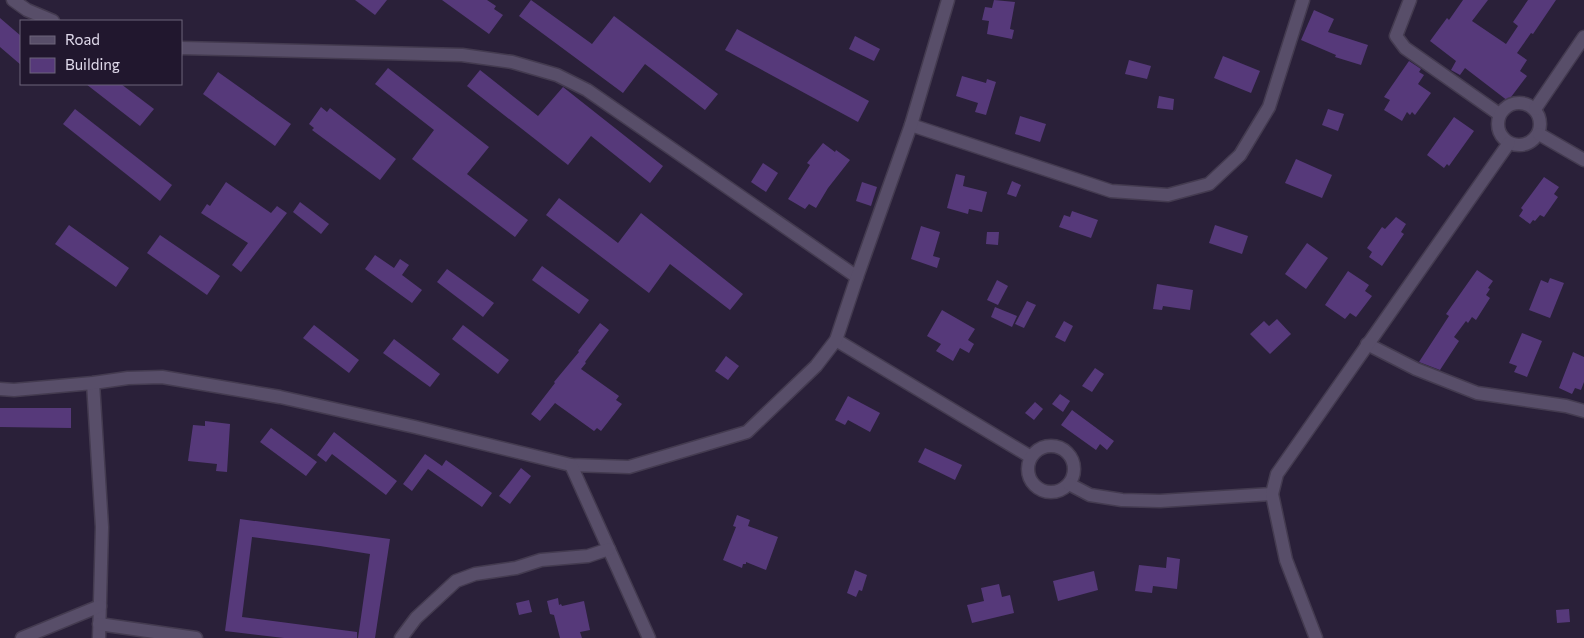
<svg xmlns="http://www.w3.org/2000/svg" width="1584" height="638" font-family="Commissioner,sans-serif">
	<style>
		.building { fill: #56397a }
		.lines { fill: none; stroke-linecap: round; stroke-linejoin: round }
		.minor-casing { stroke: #443b50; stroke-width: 15 }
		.minor { stroke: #584e69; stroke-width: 12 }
	</style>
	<rect width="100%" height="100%" fill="#2a2039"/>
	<g class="building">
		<polygon points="355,0 387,0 375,15"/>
		<polygon points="442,0 487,0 496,6 494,9 503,15 489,34"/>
		<polygon points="531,0 592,44 614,16 718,94 705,110 645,64 623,93 519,16"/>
		<polygon points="994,0 1015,2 1010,29 1014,30 1012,39 987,34 989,21 982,20 985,7 992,8"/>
		<polygon points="1463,0 1488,0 1472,21 1506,44 1518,26 1513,22 1528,0 1556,0 1533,34 1531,33 1517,53 1527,60 1520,71 1527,76 1508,101 1465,68 1460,75 1451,70 1456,61 1430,41 1447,18 1449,20"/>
		<polygon points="1314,10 1334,19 1328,32 1368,45 1361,65 1335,57 1336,55 1301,40"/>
		<polygon points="0,18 21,36 21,65 0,47"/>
		<polygon points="737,29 869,101 858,122 725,50"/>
		<polygon points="855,36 880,49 874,61 849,49"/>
		<polygon points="1223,56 1260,71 1251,93 1214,78"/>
		<polygon points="1129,60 1151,66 1147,79 1125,74"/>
		<polygon points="1409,61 1421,69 1419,72 1424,75 1418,84 1431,93 1415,115 1412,112 1410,115 1407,112 1402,121 1384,110 1390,100 1384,97"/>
		<polygon points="388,68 489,147 467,174 528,220 515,237 412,159 434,130 375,84"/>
		<polygon points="480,70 538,116 563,87 663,166 650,183 591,136 568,165 467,86"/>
		<polygon points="218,72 291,124 275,146 203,94"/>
		<polygon points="962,76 986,83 987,79 996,82 986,115 975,112 978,103 956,96"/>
		<polygon points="86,84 121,84 154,109 140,126"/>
		<polygon points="1159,96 1174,99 1173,110 1157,108"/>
		<polygon points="321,107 327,112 330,108 396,159 380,180 312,130 314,128 309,124"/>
		<polygon points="75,109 172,185 160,201 63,124"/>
		<polygon points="1328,109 1344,114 1338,131 1322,125"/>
		<polygon points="1020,116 1046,124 1040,142 1015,134"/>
		<polygon points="1454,117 1474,131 1449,166 1447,164 1444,168 1427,155"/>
		<polygon points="823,143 835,152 836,150 850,160 828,188 816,208 809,204 805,209 788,199 810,165 807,163"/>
		<polygon points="1296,159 1332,175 1322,198 1285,183"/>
		<polygon points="763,163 778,173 766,192 751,182"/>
		<polygon points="956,174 965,176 963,186 987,192 982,212 969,209 968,214 947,208"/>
		<polygon points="1544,177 1559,187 1554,194 1558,197 1544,217 1540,215 1535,221 1533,220 1530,224 1519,216 1523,210 1521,208"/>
		<polygon points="1012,181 1021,185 1016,197 1007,194"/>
		<polygon points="226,182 271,213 277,206 287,213 241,272 232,265 248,243 201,213 207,204 210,206"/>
		<polygon points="862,182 877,187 871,206 856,201"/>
		<polygon points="559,198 618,243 641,213 743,294 730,310 670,264 649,293 546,215"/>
		<polygon points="300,202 329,224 321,234 293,212"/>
		<polygon points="1072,211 1098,220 1091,238 1059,227 1064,215 1070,217"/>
		<polygon points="1396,217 1406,224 1401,232 1404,234 1382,266 1369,257 1372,252 1367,248 1382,227 1385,229"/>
		<polygon points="69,225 129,268 116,287 55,244"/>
		<polygon points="1215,225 1248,236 1242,254 1209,243"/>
		<polygon points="921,226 940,232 933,256 940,258 937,268 911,259"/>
		<polygon points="987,232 999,232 998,245 986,244"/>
		<polygon points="160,235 220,276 207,295 147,253"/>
		<polygon points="1307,243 1328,258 1306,289 1285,274"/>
		<polygon points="375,255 394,268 400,259 409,265 402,275 422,290 412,303 365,269"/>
		<polygon points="542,266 589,300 579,314 532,280"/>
		<polygon points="447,269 494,303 483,317 437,282"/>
		<polygon points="1477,270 1493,281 1488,288 1490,289 1486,295 1490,298 1476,320 1472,317 1468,323 1466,321 1454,337 1459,341 1440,370 1419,362 1449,316 1446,314"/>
		<polygon points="1348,271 1369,285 1365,291 1372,296 1356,317 1350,313 1345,319 1325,305"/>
		<polygon points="1550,278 1564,283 1550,318 1529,310 1541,280 1548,283"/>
		<polygon points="997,280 1008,286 998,305 987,300"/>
		<polygon points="1157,284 1193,290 1190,310 1163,306 1162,310 1153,309"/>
		<polygon points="1027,301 1036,305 1024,328 1015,324"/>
		<polygon points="995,307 1017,316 1012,327 991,317"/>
		<polygon points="942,310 975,329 968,340 974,344 969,353 960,348 953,361 936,351 941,344 927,336"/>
		<polygon points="1277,319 1291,334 1270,354 1250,334 1264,321 1269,326"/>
		<polygon points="1064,321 1073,326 1065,342 1055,337"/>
		<polygon points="600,323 609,330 585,362 586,363 581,369 619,396 616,400 622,404 601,431 597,428 594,431 555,403 540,421 531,414 555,383 554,382 579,352 578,351"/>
		<polygon points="314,325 359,360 349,373 303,338"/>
		<polygon points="463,325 509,360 498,374 452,339"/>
		<polygon points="1522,333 1542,341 1527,377 1514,372 1517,366 1509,363"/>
		<polygon points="394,339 440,374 430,387 383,353"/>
		<polygon points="1573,352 1584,357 1584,382 1581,390 1575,388 1572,394 1559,388"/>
		<polygon points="726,356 739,366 728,380 715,371"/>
		<polygon points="1095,368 1104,374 1092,392 1082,386"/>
		<polygon points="1060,394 1070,401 1063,412 1052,404"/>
		<polygon points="848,396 880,413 870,432 848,420 845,425 835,420"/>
		<polygon points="1035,402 1043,409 1034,420 1025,413"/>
		<polygon points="0,408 71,408 71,428 0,427"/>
		<polygon points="1072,410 1114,441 1107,450 1100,444 1096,450 1061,425"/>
		<polygon points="205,421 230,424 227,472 216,471 217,464 188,461 193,425 205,426"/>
		<polygon points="271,428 317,462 306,476 260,442"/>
		<polygon points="334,432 397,481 386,495 332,454 326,462 317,455"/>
		<polygon points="925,448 962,465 955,480 918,462"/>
		<polygon points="425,454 442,466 446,460 492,493 482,507 428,469 412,491 403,484"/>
		<polygon points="521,468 531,476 510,504 499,496"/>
		<polygon points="737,515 750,520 748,526 778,537 766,570 746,562 746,564 743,564 742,568 723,560 736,527 733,526"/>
		<polygon points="240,519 390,539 375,638 358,638 370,554 320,546 252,537 242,617 357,632 357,638 284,638 225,631"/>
		<polygon points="1167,557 1180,559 1177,589 1153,586 1152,593 1135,591 1139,565 1166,568"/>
		<polygon points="855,570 867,575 862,591 859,590 856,597 847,593"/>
		<polygon points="1094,571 1098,590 1058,601 1053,581"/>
		<polygon points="999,584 1002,597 1010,595 1014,613 972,623 967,605 984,601 981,588"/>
		<polygon points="558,598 559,605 561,604 562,606 584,601 590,630 580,632 582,638 560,638 554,615 550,614 547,601"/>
		<polygon points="529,600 532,612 519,615 516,603"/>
		<polygon points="1569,609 1570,622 1557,623 1556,610"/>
	</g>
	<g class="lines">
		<g class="minor-casing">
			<g id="minor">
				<polyline points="13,0 27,10 53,21"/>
				<polyline points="1410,0 1396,36 1405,48 1499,114"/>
				<polyline points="181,48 462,55 512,62 557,75 587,90 857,277"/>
				<circle cx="1519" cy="124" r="21"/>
				<polyline points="1535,109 1584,37"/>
				<polyline points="911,125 1111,191 1168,195 1209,184 1240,155 1269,107 1303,0"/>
				<polyline points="1539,134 1584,160"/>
				<polyline points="836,340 1031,457"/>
				<polyline points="1367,344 1416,369 1477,393 1566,406 1584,411"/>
				<polyline points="93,383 102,527 99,638"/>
				<polyline points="0,389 14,390 93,383 128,378 162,377 280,397 415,427 571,465 629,467 747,432 816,366 836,340 857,277 911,125 948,0"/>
				<circle cx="1051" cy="469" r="23"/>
				<polyline points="571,465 649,638"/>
				<polyline points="1069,484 1090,495 1122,500 1160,501 1272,494"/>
				<polyline points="99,624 196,638"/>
				<polyline points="22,638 100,606"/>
				<polyline points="401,638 416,618 456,581 475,574 516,568 541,560 588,556 609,549"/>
				<polyline points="1316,638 1286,560 1272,494 1277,474 1509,143"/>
			</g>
		</g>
		<use href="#minor" class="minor"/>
	</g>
	<rect x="20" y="20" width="162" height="65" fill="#21172e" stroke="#6d657a"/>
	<rect x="30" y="36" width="25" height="8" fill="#584e69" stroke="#6d657a"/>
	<text x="65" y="45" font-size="15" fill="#e0daeb">Road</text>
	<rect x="30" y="58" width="25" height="15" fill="#56397a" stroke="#6d657a"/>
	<text x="65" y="70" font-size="15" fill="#e0daeb">Building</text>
</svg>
